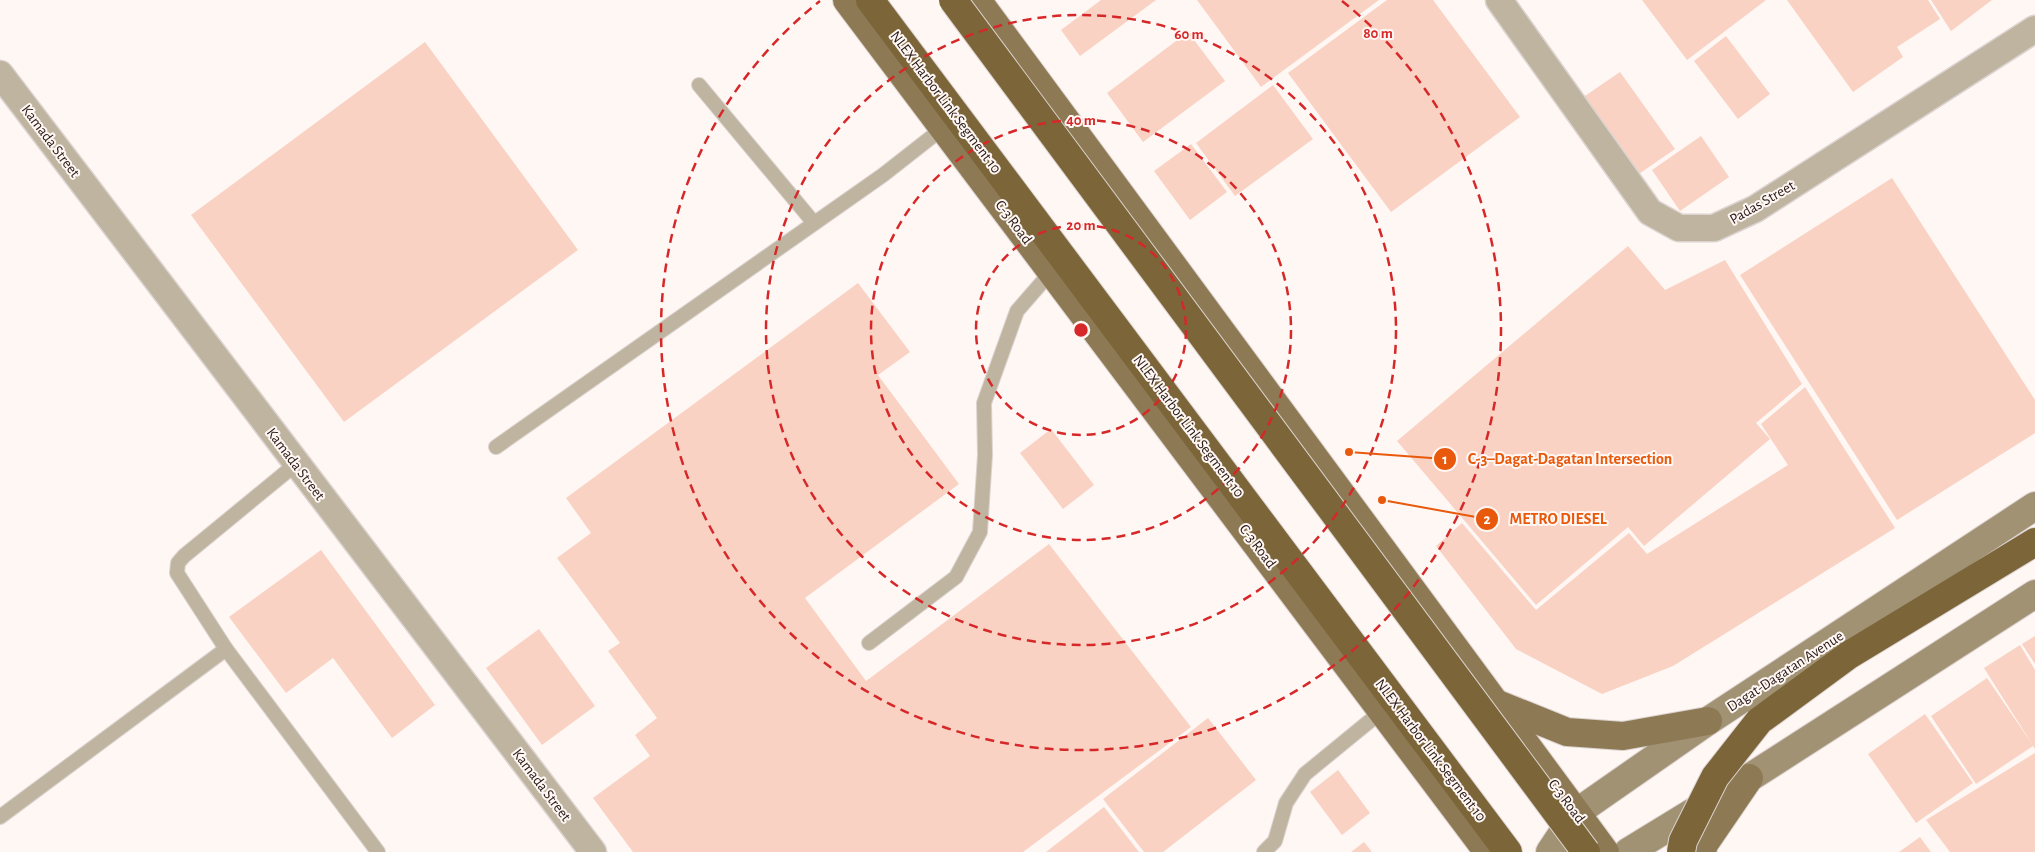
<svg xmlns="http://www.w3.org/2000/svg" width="2035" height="852" font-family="'Alegreya Sans',sans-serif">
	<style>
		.building { fill: #f9d2c3 }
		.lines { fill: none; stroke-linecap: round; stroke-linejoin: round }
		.lane-casing { stroke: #dcd3d0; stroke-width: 16 }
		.street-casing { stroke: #dcd3d0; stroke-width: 29 }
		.secondary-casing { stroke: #dcd3d0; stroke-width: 30 }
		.primary-casing { stroke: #dcd3d0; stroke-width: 30 }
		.highway-casing { stroke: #dcd3d0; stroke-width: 30 }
		.lane { stroke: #beb49f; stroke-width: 14 }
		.street { stroke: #beb49f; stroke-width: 26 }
		.secondary { stroke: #a19274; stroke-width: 28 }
		.primary { stroke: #8d7a55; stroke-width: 28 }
		.highway { stroke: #7b6539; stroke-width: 28 }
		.highway-bridge-casing { stroke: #dcd3d0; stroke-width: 30; stroke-linecap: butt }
		.highway-bridge { stroke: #7b6539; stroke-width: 28 }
		.ring { fill: none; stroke: #d62828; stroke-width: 2.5; stroke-dasharray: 9 6 }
		.labels { text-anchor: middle; stroke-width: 4; stroke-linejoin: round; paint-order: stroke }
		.street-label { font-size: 15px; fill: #261813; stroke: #fff7f4 }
		.centre { fill: #d62828; stroke: #fff7f4; stroke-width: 2.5 }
		.ring-label { font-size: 15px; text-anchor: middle; font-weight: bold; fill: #d62828; stroke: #fff7f4; stroke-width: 4; stroke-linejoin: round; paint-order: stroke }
		.leader { fill: none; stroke: #e8590c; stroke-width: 2 }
		.callout-dot { fill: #e8590c; stroke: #fff7f4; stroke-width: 2 }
		.mark-label { font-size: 15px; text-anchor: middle; font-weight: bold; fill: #fff }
		.callout-label { font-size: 16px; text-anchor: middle; font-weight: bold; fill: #e8590c; stroke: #fff7f4; stroke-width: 4; stroke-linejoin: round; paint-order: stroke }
	</style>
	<rect width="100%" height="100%" fill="#fff7f4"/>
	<g class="building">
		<polygon points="1101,0 1156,0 1080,56 1061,30"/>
		<polygon points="1197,0 1379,0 1261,87"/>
		<polygon points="1387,0 1433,0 1520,117 1391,212 1288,73"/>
		<polygon points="1642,0 1766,0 1687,60"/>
		<polygon points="1787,0 1928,0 1940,19 1897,47 1903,57 1853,92"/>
		<polygon points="1931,0 1992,0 1951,31"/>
		<polygon points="1188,32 1225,81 1143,142 1107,93"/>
		<polygon points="1726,36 1770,94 1738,119 1694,61"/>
		<polygon points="425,42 578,250 344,422 191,215"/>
		<polygon points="1620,72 1675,149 1636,176 1582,98"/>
		<polygon points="1273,85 1313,139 1235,196 1196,143"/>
		<polygon points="1701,136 1729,177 1680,211 1652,170"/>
		<polygon points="1191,144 1227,192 1190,220 1154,171"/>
		<polygon points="1892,178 2035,400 2035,433 1897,520 1740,275"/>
		<polygon points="1628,246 1665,290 1725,260 1802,384 1756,423 1770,439 1644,546 1628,527 1536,605 1397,441"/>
		<polygon points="858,283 910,352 878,375 959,484 805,598 866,681 1049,544 1191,727 1023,852 633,852 593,798 650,756 635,735 657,718 608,651 620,643 557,558 591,533 566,498"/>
		<polygon points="1805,387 1895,528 1673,666 1602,694 1516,649 1436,546 1462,523 1536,610 1629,533 1647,554 1788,465 1761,424"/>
		<polygon points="1051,429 1094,485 1063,509 1020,453"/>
		<polygon points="321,550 435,705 392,738 333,658 286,693 229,617"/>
		<polygon points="539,629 595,706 542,745 486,668"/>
		<polygon points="2035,636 2035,664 2022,644"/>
		<polygon points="2020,645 2035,670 2035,749 2033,746 1976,784 1931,716 1987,678 2032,744 1984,668"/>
		<polygon points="1925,714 1973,783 1916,823 1868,754"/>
		<polygon points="1208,718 1256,780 1163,852 1144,852 1103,799"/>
		<polygon points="2035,753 2035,852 1950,852 1926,820"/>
		<polygon points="1338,770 1370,813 1342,835 1310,792"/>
		<polygon points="1104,807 1139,852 1046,852"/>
		<polygon points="1920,837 1931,852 1899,852"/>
		<polygon points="1364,842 1372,852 1351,852"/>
	</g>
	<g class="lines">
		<g class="lane-casing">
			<g id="lane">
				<polyline points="699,85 814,223"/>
				<polyline points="496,447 883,175 943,128"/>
				<polyline points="869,643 956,577 980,532 985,455 984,403 1017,311 1051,272"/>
				<polyline points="226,649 177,573 178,563 184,556 296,464"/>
				<polyline points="0,817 226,649 378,852"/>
				<polyline points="1264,852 1275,841 1286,803 1305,774 1382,711"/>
			</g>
		</g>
		<g class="street-casing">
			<g id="street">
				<polyline points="1499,0 1650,212 1679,228 1714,228 1755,209 2035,29"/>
				<polyline points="0,74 593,852"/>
			</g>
		</g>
		<g class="secondary-casing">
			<g id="secondary">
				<polyline points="1550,852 1576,813 1708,721 2035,506"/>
				<polyline points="1628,852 1749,778 2035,594"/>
			</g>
		</g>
		<g class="primary-casing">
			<g id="primary">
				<polyline points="847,0 1488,852"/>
				<polyline points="977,0 1605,852"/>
				<polyline points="1495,703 1567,732 1623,736 1708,721"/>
				<polyline points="1702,852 1704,844 1749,778"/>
			</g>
		</g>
		<g class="highway-casing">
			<g id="highway">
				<polyline points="870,0 1508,852"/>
				<polyline points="1759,721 1849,655 2035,542"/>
			</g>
		</g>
		<use href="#lane" class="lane"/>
		<use href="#street" class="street"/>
		<use href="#secondary" class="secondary"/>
		<use href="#primary" class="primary"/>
		<use href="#highway" class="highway"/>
		<g class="highway-bridge-casing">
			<g id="highway-bridge">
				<polyline points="953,0 1586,852"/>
				<polyline points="1681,852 1683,841 1715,777 1759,721"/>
			</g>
		</g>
		<use href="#highway-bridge" class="highway-bridge"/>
	</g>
	<g class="ring">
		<circle cx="1081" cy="330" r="105"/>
		<circle cx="1081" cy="330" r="210"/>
		<circle cx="1081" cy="330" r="315"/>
		<path d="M1342 1A420 420 0 1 1 820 1"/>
	</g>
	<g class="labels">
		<g class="street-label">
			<text transform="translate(946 102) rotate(53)" y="5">NLEX Harbor Link Segment 10</text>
			<text transform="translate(51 141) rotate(53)" y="5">Kamada Street</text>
			<text transform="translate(1762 202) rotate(-30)" y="5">Padas Street</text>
			<text transform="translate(1014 222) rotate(53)" y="5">C-3 Road</text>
			<text transform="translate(1189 426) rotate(53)" y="5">NLEX Harbor Link Segment 10</text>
			<text transform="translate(296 464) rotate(53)" y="5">Kamada Street</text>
			<text transform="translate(1258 546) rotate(53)" y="5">C-3 Road</text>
			<text transform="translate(1785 671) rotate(-33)" y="5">Dagat-Dagatan Avenue</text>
			<text transform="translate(1431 750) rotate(53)" y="5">NLEX Harbor Link Segment 10</text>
			<text transform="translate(542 785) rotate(53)" y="5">Kamada Street</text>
			<text transform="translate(1567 801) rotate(53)" y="5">C-3 Road</text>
		</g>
	</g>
	<circle cx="1081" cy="330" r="8" class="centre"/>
	<g class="ring-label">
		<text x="1378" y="38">80 m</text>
		<text x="1189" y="39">60 m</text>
		<text x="1081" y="125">40 m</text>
		<text x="1081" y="230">20 m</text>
	</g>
	<path class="leader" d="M1349 452L1445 459M1382 500L1487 519"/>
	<g class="callout-dot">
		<circle cx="1349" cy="452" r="5"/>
		<circle cx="1382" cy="500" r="5"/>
		<circle cx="1445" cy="459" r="12"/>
		<circle cx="1487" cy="519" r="12"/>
	</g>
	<g class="mark-label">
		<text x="1445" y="464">1</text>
		<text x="1487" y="524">2</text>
	</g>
	<g class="callout-label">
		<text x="1570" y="464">C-3–Dagat-Dagatan Intersection</text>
		<text x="1558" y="524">METRO DIESEL</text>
	</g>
</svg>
